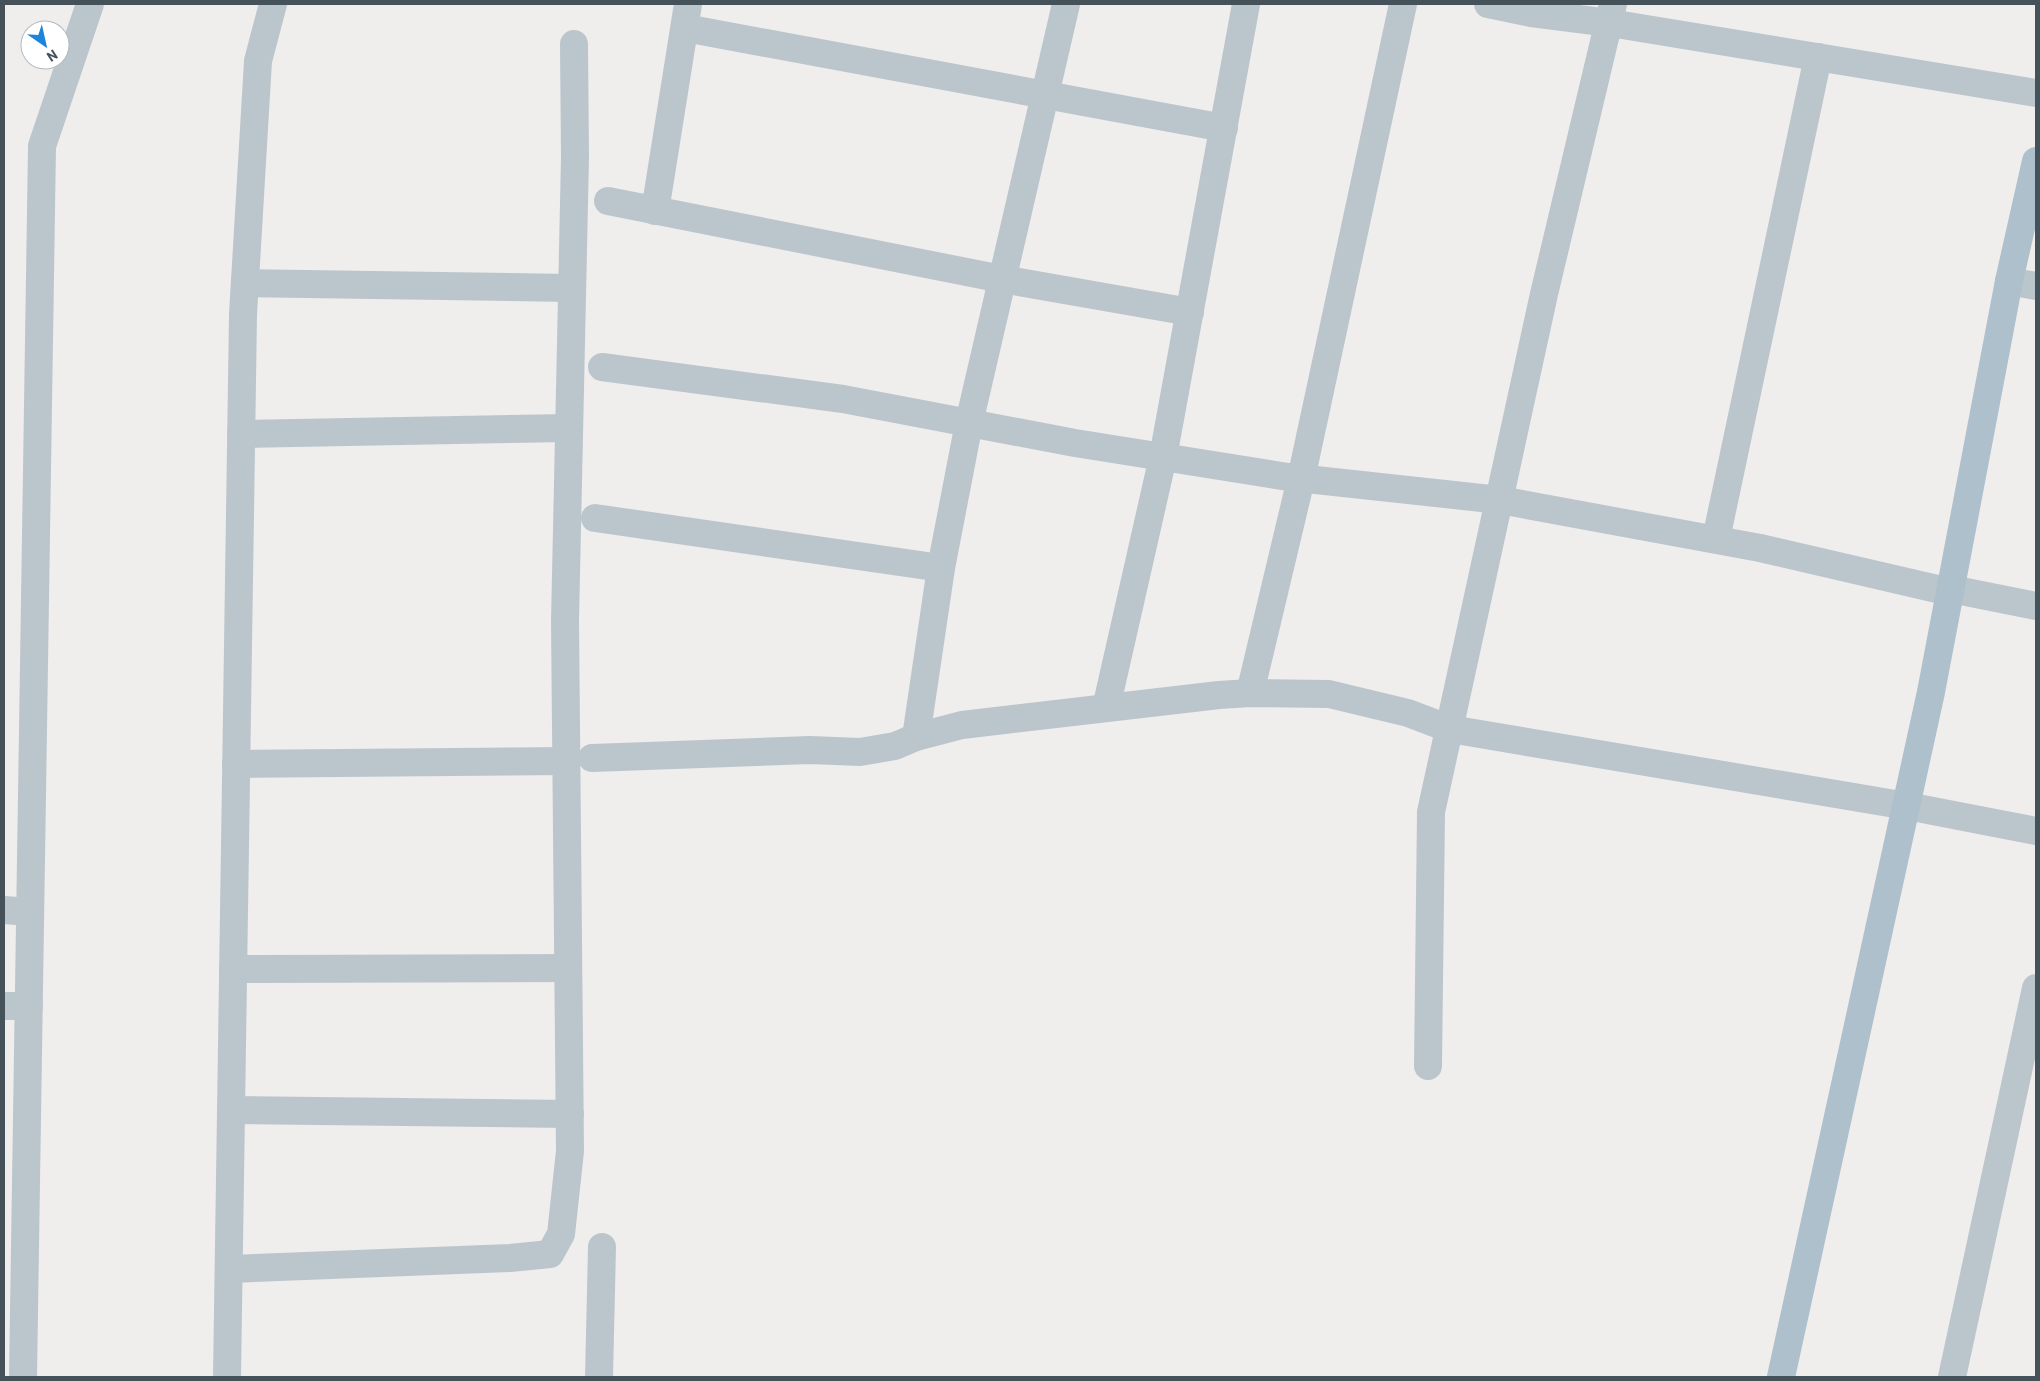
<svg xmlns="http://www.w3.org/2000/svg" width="2040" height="1381" font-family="Barlow,sans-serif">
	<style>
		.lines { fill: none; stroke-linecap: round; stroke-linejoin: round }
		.minor { stroke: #bbc6cc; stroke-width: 28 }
		.major { stroke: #adc0cc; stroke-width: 28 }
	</style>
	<rect width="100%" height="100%" fill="#f0eded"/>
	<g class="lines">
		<g class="minor">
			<polyline points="1488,4 1531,13 1610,23 2036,93"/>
			<polyline points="685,28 1224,128"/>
			<polyline points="608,201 1002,279 1190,312"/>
			<polyline points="655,211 688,4"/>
			<polyline points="2009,281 2036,286"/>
			<polyline points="245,283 572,288"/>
			<polyline points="602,367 843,399 1075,443 1288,477 1500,500 1760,548 1950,592"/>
			<polyline points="241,434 569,428"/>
			<polyline points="595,518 941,568"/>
			<polyline points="1716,539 1818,57"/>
			<polyline points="1951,589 2036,606"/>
			<polyline points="1250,693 1301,479 1403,4"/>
			<polyline points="1106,708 1163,457 1246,4"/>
			<polyline points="916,737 941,568 969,423 1066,4"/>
			<polyline points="592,758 810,750 860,752 895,746 916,737 962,725 1219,695 1250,693 1329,694 1408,713 1450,729 1907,806 2036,831"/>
			<polyline points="236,764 567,761"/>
			<polyline points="4,910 30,912"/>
			<polyline points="233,969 568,968"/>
			<polyline points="4,1006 29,1006"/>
			<polyline points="1428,1066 1431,812 1544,294 1613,4"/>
			<polyline points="231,1110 570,1114"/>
			<polyline points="229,1269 510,1258 550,1254 561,1234 570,1151 565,621 575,157 574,44"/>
			<polyline points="23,1377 42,146 90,4"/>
			<polyline points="227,1377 243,314 258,61 273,4"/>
			<polyline points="599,1377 602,1247"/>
			<polyline points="1952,1377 2036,988"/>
		</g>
		<polyline class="major" points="1781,1377 1931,692 2009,281 2036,161"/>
	</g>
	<rect width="2040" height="1381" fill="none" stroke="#46525a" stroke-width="10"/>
	<g transform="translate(45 45) rotate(146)"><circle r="24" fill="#ffffff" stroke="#b5babd"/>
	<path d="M0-4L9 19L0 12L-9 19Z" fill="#1c84da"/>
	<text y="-8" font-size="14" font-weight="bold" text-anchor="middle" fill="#46525a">N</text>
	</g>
</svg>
